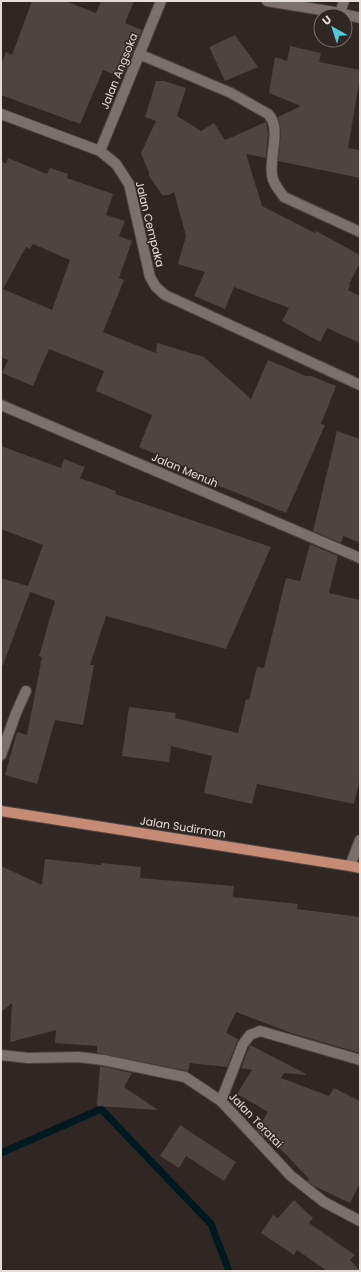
<svg xmlns="http://www.w3.org/2000/svg" width="361" height="1272" font-family="Poppins,sans-serif">
	<style>
		.lines { fill: none; stroke-linecap: round; stroke-linejoin: round }
		.stream { stroke: #00191e; stroke-width: 7 }
		.building { fill: #4e4440; fill-rule: evenodd }
		.minor-casing { stroke: #4d4542; stroke-width: 12 }
		.primary-casing { stroke: #4d4542; stroke-width: 12 }
		.minor { stroke: #7b706c; stroke-width: 10 }
		.primary { stroke: #c58b74; stroke-width: 10 }
		.labels { text-anchor: middle; stroke-width: 3; stroke-linejoin: round; paint-order: stroke }
		.street-label { font-size: 11px; fill: #e3ddda; stroke: #302724 }
	</style>
	<rect width="100%" height="100%" fill="#302724"/>
	<g class="lines">
		<polyline class="stream" points="1,1153 101,1109 211,1224 229,1271"/>
	</g>
	<g class="building">
		<polygon points="32,1 65,1 96,13 101,1 134,1 125,23 142,30 124,74 118,76 103,70 80,124 1,95 1,65 6,52 12,55"/>
		<polygon points="235,35 258,67 225,81 209,47"/>
		<polygon points="290,46 321,53 319,62 360,70 360,77 348,148 360,150 360,178 278,161 281,134 280,125 278,117 301,106 269,93 275,57 287,61"/>
		<polygon points="156,81 164,81 186,88 177,116 201,131 214,123 225,140 266,122 268,134 266,158 246,154 262,206 315,233 316,231 360,255 360,263 349,284 350,285 348,290 360,296 360,343 327,328 320,342 282,321 289,308 234,287 225,309 194,296 205,272 178,264 186,236 174,192 169,195 162,195 149,176 149,173 141,153 156,121 145,117"/>
		<path d="M8 158 47 174 50 168 68 174 67 178 113 194 106 215 125 221 119 236 132 241 119 278 124 280 103 332 156 353 157 343 204 357 251 399 268 360 306 376H311L336 386 321 424 325 425 286 513 207 481 208 477 139 447 152 415 96 391 104 371 49 349 33 386 2 373 8 360 1 357V161L6 164ZM33 244 70 260 52 310 3 289 26 247 30 249Z"/>
		<polygon points="337,431 360,439 360,543 343,536 341,543 313,531"/>
		<polygon points="1,446 61,468 64,459 85,467 80,478 116,491 115,494 271,547 226,649 106,616 90,665 94,665 83,725 55,720 37,784 5,775 17,732 27,735 42,657 39,656 55,601 30,592 3,665 1,665 1,578 28,586 43,545 1,529"/>
		<polygon points="310,544 338,556 329,593 360,600 360,778 354,804 257,784 252,804 204,793 212,756 171,746 169,762 122,756 129,707 176,713 175,718 238,733 246,699 249,700 257,667 264,668 286,578 300,581"/>
		<polygon points="45,859 101,865 101,863 141,867 140,878 234,886 233,897 298,904 297,909 360,917 360,1053 291,1033 236,1012 226,1033 238,1039 227,1067 190,1063 188,1071 97,1053 97,1046 55,1043 56,1030 10,1042 12,1003 1,1012 1,866 42,885"/>
		<polygon points="250,1045 306,1074 305,1075 284,1073 281,1078 329,1096 334,1088 360,1101 360,1183 350,1203 314,1186 307,1181 309,1179 275,1143 262,1136 257,1130 268,1112 237,1094 252,1070 241,1068"/>
		<polygon points="100,1066 132,1073 124,1087 158,1110 97,1106"/>
		<polygon points="180,1125 236,1162 224,1181 186,1156 179,1168 160,1156"/>
		<polygon points="294,1200 313,1218 309,1223 355,1255 350,1260 360,1271 327,1271 297,1250 294,1255 261,1233 273,1215 278,1218"/>
	</g>
	<g class="lines">
		<g class="minor-casing">
			<g id="minor">
				<polyline points="267,1 340,13 360,18"/>
				<polyline points="340,13 344,1"/>
				<path d="M139 54 231 93 268 114C282 127 269 157 272 175 273 184 279 190 284 197L360 232"/>
				<polyline points="1,114 100,151 116,164 129,184 150,277 156,287 165,295 360,385"/>
				<polyline points="100,151 161,1"/>
				<polyline points="1,405 360,558"/>
				<polyline points="1,755 16,713 26,691"/>
				<polyline points="350,866 360,840"/>
				<polyline points="1,1055 28,1058 79,1057 103,1060 185,1077 221,1101 291,1176 324,1202 360,1221"/>
				<polyline points="221,1101 243,1044 250,1035 260,1031 360,1060"/>
			</g>
		</g>
		<g class="primary-casing">
			<polyline id="primary" points="1,811 350,866 360,868"/>
		</g>
		<use href="#minor" class="minor"/>
		<use href="#primary" class="primary"/>
	</g>
	<g class="labels">
		<g class="street-label">
			<text transform="translate(119 71) rotate(-68)" y="4">Jalan Angsoka</text>
			<text transform="translate(150 224) rotate(76)" y="4">Jalan Cempaka</text>
			<text transform="translate(185 470) rotate(23)" y="4">Jalan Menuh</text>
			<text transform="translate(183 827) rotate(9)" y="4">Jalan Sudirman</text>
			<text transform="translate(256 1120) rotate(46)" y="4">Jalan Teratai</text>
		</g>
	</g>
	<rect width="361" height="1272" fill="none" stroke="#e3ddda" stroke-width="4"/>
	<g transform="translate(333 28) rotate(321)"><circle r="19" fill="#302724" stroke="#78706d"/>
	<path d="M0-3L7 15L0 10L-7 15Z" fill="#54cadd"/>
	<text y="-6" font-size="11" font-weight="bold" text-anchor="middle" fill="#e3ddda">U</text>
	</g>
</svg>
